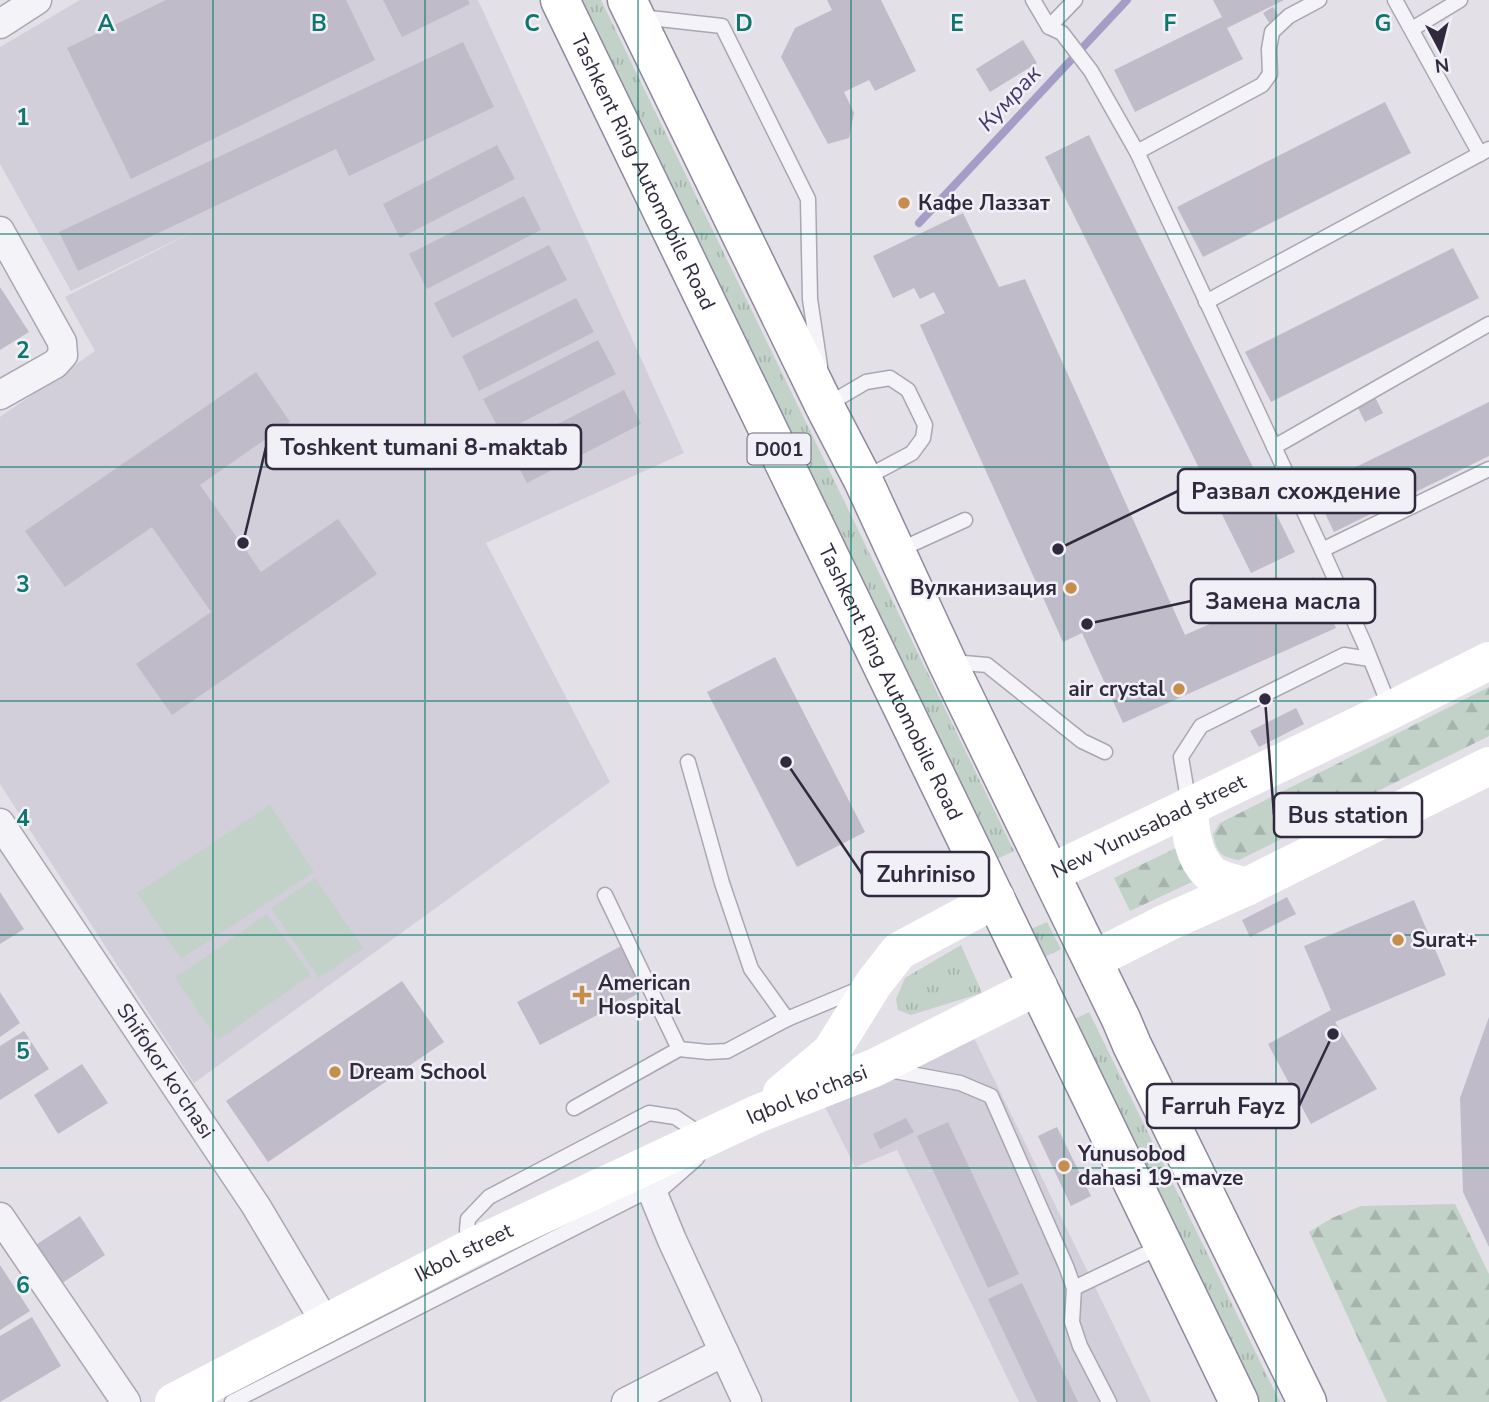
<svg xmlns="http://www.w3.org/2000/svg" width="1489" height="1402" font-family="'Nunito Sans',sans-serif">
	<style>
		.built { fill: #d2cfda }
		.grass { fill: url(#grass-tufts) }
		.forest { fill: url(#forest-firs) }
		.pitch { fill: #c2d2c9 }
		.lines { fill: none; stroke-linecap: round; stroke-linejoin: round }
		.stream { stroke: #a69dc6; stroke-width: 8 }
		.building { fill: #bfbbc8 }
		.lane-casing { stroke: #aaa6b2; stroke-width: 17 }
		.street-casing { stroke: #aaa6b2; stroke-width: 31 }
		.highway-casing { stroke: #8f899e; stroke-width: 41 }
		.lane { stroke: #f4f3f7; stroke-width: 14 }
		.street { stroke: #f4f3f7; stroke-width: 28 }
		.secondary { stroke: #fff; stroke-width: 38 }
		.highway { stroke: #fff; stroke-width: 38 }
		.grid { fill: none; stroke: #0f766e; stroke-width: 2; stroke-opacity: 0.55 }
		.poi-dot { fill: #c68e4c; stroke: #f1f0f6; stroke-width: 2.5 }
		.labels { text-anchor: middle; stroke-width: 5; stroke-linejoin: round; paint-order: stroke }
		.shield { fill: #f1f0f6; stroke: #6b6576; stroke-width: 2 }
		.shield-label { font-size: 19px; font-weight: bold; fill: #312a3f }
		.street-label { font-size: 21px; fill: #312a3f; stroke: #f1f0f6 }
		.poi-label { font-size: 21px; font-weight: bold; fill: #312a3f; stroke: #f1f0f6; text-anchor: start }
		.water-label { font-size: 23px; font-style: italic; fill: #443670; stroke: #f1f0f6 }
		.grid-label { font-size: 23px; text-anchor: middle; font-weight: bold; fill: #0f766e; stroke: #f1f0f6; stroke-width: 5; stroke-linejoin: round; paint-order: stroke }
		.leader { fill: none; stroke: #312a3f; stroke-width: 2.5 }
		.callout-dot { fill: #312a3f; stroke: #f1f0f6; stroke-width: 2.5 }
		.callout { fill: #f1f0f6; stroke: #312a3f; stroke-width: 2.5 }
		.callout-label { font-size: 23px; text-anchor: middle; font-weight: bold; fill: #312a3f }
	</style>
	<defs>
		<pattern id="grass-tufts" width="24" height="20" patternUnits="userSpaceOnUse" patternTransform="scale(1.75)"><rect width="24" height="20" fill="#c2d2c9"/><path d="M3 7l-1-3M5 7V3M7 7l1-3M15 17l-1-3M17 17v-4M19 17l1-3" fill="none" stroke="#a7b4ae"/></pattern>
		<pattern id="forest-firs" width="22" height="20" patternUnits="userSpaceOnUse" patternTransform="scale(1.75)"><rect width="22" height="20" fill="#c2d2c9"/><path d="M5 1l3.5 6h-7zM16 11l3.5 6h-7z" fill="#a7b4ae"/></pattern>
	</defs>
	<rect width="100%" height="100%" fill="#e3e0e8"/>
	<g class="built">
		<polygon points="80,0 478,0 684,453 486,543 610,782 194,1083 0,784 0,417 95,351 65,297 201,228 71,291 0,164 0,47"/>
		<polygon points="974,1038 1151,1402 1019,1402 897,1150 855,1167 825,1107"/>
	</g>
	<g class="grass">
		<polygon points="580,0 601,0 1014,851 997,859"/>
		<polygon points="1047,922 1061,949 1045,957 1031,929"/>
		<polygon points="961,945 982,993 911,1015 898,1010 896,999 905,978"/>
		<polygon points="1089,1012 1280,1402 1259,1402 1073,1020"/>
	</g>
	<g class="forest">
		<path d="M1489 687V736L1239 860C1220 857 1217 853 1213 834L1220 823Z"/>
		<polygon points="1178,847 1194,881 1130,911 1114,878"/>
		<polygon points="1455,1204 1489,1274 1489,1402 1387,1402 1309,1232 1332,1218 1361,1206"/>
	</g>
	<g class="pitch">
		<polygon points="270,805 314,872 181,959 137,893"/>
		<polygon points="315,878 363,948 319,978 271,908"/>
		<polygon points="267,914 311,975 218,1040 175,978"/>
	</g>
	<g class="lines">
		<polyline class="stream" points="919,223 1127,0"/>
	</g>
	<g class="building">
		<polygon points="166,0 346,0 375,60 131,179 67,48"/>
		<polygon points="383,0 468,0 470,4 402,37"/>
		<polygon points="827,0 881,0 916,71 875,91 869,80 844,92 854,113 849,138 828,144 781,57 795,28 832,10"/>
		<polygon points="1213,0 1284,0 1227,28 1243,59 1135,112 1114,70 1222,17"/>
		<polygon points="1273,7 1280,18 1270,24 1263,13"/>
		<polygon points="1023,40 1037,63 990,92 976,69"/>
		<polygon points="463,42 494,107 349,176 336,149 78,271 59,232"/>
		<polygon points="1385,102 1411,153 1203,257 1177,207"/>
		<polygon points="1089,135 1295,552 1251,573 1045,157"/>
		<polygon points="497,145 515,179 400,238 383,204"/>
		<polygon points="524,196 541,230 427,289 409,254"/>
		<polygon points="963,213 999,287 1025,279 1185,635 1314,577 1336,628 1123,723 1082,633 1063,642 920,325 945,313 934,292 920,299 914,288 893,298 873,256"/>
		<polygon points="549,245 567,280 452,338 434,303"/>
		<polygon points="1453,248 1479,298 1271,402 1245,352"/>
		<polygon points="0,287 29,332 0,350"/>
		<polygon points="576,298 594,332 479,391 462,356"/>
		<polygon points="598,340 616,374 501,433 483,399"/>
		<polygon points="256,372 290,422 200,485 261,572 338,519 377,574 172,715 136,664 211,612 152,527 65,587 25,531"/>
		<polygon points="624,390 641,424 527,483 509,449"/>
		<polygon points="1374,395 1383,413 1365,422 1356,404"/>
		<polygon points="1489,402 1489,456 1334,532 1313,488"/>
		<polygon points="775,657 865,832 797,867 707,692"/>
		<polygon points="1296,708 1304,724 1259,747 1250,731"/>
		<polygon points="0,892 24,929 0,944"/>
		<polygon points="1287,897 1296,914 1250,937 1242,920"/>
		<polygon points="1414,900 1446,975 1335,1022 1377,1089 1311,1124 1268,1044 1331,1010 1304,946"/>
		<polygon points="623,945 647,989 540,1045 517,1002"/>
		<polygon points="402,981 444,1042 268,1162 226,1101"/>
		<polygon points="0,992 20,1023 0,1037"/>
		<polygon points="1489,1017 1489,1247 1463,1192 1460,1098"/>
		<polygon points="24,1031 49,1069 0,1100 0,1046"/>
		<polygon points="82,1064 108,1103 58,1134 34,1095"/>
		<polygon points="906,1118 914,1132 880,1149 873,1134"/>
		<polygon points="948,1122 1019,1274 988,1288 917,1136"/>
		<polygon points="1057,1127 1091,1196 1071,1206 1038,1136"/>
		<polygon points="80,1216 105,1255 56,1287 31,1248"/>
		<polygon points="0,1265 30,1311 0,1330"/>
		<polygon points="1022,1283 1078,1402 1037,1402 988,1299"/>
		<polygon points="32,1317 61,1366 0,1402 0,1336"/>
	</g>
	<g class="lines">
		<g class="lane-casing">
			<g id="lane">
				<polyline points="1033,0 1049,27 1062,33 1091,71 1137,152 1322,550 1364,643 1391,710"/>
				<polyline points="1395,0 1480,154"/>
				<polyline points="641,17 722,26 808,199 810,299 820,366"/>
				<polyline points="1049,27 1075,0"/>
				<polyline points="1412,29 1460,0"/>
				<polyline points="1137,152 1262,85 1270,74 1269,49 1272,32 1289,16 1319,0"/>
				<polyline points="1206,302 1489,149"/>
				<polyline points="825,406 866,382 890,378 908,390 925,425 923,438 912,453 865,478"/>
				<polyline points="1274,447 1489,324"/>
				<polyline points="1322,550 1489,469"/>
				<polyline points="897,551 965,520"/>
				<polyline points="952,662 987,665 1082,741 1105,752"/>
				<polyline points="688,762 722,883 751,969 787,1019"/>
				<polyline points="1189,805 1181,757 1201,726 1344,655 1370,659"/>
				<polyline points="605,895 679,1049"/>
				<polyline points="889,1070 960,1083 991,1096 1066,1266 1074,1288 1072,1322 1080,1346 1109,1402"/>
				<polyline points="574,1108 679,1049 708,1052 727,1051 787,1019 859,989"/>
				<polyline points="473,1246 467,1230 468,1219 489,1197 649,1113 675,1117 702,1135"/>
				<polyline points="1074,1288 1162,1246"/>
				<polyline points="232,1402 651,1189"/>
			</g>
		</g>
		<g class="street-casing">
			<g id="street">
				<polyline points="0,24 37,0"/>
				<polyline points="0,231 62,342 63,355 55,364 0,395"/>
				<path id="s1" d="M0 823 256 1206 325 1322"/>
				<polyline points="691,1154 651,1189 672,1240 747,1402"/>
				<polyline points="0,1217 126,1402"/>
				<polyline points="626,1402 724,1352"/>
			</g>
		</g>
		<g class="highway-casing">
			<g id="highway">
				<path id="s4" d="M560 0 1239 1402"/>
				<polyline points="627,0 825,407 863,480 947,662 1121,1019 1132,1045 1307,1402"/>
			</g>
		</g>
		<use href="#lane" class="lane"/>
		<use href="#street" class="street"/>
		<g class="secondary">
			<path d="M1189 806C1190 830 1192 856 1210 873 1217 880 1237 884 1246 887"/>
			<path id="s2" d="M1051 873 1391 710 1489 661"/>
			<polyline points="1093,960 1166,923 1246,887 1489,766"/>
			<polyline points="782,1093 831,1052 874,983 899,951 996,899"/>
			<path id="s3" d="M174 1402 473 1247 757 1114 874 1068 1038 986"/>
		</g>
		<use href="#highway" class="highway"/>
	</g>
	<path class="grid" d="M213 0V1402M425 0V1402M638 0V1402M851 0V1402M1064 0V1402M1276 0V1402M0 234H1489M0 467H1489M0 701H1489M0 935H1489M0 1168H1489"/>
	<g class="poi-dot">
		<circle cx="904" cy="203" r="7"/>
		<circle cx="1071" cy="588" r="7"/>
		<circle cx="1179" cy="689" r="7"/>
		<circle cx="1398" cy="940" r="7"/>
		<path d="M578.5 984.5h7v7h7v7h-7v7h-7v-7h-7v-7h7z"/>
		<circle cx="335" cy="1072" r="7"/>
		<circle cx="1064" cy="1166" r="7"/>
	</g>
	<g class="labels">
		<rect class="shield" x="747.5" y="433.5" width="63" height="31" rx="5"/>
		<g class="shield-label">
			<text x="779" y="456">D001</text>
		</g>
		<g class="street-label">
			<text dy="7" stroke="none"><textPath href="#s4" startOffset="191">Tashkent Ring Automobile Road</textPath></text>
			<text dy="7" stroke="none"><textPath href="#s4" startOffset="758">Tashkent Ring Automobile Road</textPath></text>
			<text dy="7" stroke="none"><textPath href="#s2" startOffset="108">New Yunusabad street</textPath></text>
			<text dy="7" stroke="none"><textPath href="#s1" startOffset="298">Shifokor ko'chasi</textPath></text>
			<text dy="7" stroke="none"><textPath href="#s3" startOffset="704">Iqbol ko'chasi</textPath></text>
			<text dy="7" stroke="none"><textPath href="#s3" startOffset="326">Ikbol street</textPath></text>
		</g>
		<g class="poi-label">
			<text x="918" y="210">Кафе Лаззат</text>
			<text x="1057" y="595" text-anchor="end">Вулканизация</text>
			<text x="1165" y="696" text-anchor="end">air crystal</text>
			<text x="1412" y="947">Surat+</text>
			<text x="598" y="990">American<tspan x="598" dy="24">Hospital</tspan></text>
			<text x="349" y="1079">Dream School</text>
			<text x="1078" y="1161">Yunusobod<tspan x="1078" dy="24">dahasi 19-mavze</tspan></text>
		</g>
		<g class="water-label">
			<text transform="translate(1009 98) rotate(-47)" y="8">Кумрак</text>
		</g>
	</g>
	<g class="grid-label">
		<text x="106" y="31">A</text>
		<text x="319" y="31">B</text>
		<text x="532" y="31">C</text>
		<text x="744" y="31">D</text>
		<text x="957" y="31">E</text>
		<text x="1170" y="31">F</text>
		<text x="1383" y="31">G</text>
		<text x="23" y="125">1</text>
		<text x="23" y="358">2</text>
		<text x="23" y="592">3</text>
		<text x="23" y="826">4</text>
		<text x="23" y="1059">5</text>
		<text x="23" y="1293">6</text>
	</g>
	<path class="leader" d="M243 543L266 447M1058 549L1178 491M1087 624L1191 601M1265 699L1274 815M786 762L862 874M1333 1034L1299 1106"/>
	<g class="callout-dot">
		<circle cx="243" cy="543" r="7"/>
		<circle cx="1058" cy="549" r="7"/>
		<circle cx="1087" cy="624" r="7"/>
		<circle cx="1265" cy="699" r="7"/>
		<circle cx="786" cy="762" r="7"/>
		<circle cx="1333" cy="1034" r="7"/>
	</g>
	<g class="callout">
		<rect x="266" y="425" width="315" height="44" rx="7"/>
		<rect x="1178" y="469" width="237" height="44" rx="7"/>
		<rect x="1191" y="579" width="184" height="44" rx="7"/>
		<rect x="1274" y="793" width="148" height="44" rx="7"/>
		<rect x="862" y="852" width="127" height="44" rx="7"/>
		<rect x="1147" y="1084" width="152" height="44" rx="7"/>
	</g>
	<g class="callout-label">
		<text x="424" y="455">Toshkent tumani 8-maktab</text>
		<text x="1296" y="499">Развал схождение</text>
		<text x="1283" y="609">Замена масла</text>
		<text x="1348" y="823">Bus station</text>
		<text x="926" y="882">Zuhriniso</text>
		<text x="1223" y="1114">Farruh Fayz</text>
	</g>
	<g transform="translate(1440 49) rotate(173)" stroke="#f1f0f6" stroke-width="5" paint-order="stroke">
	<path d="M0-5L12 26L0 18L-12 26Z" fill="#312a3f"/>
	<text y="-10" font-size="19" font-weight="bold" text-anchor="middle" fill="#312a3f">N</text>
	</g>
</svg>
